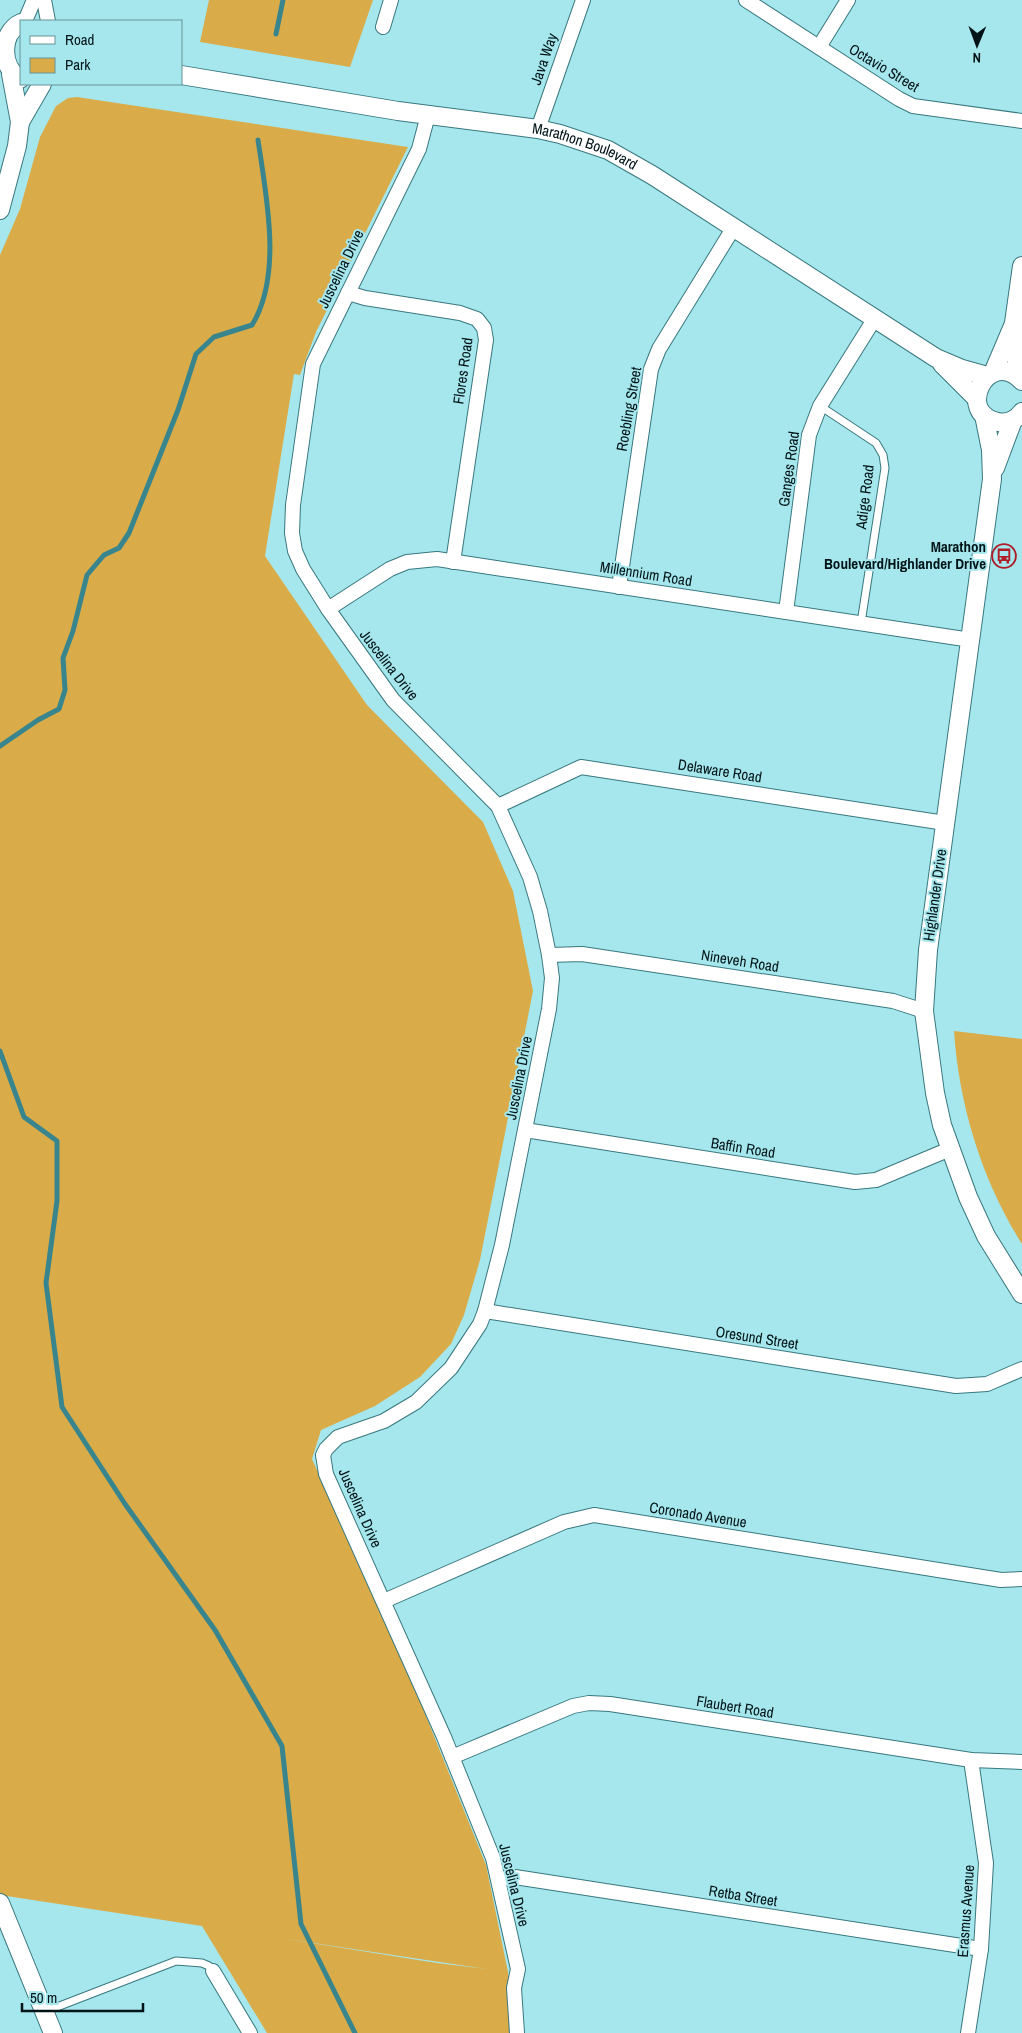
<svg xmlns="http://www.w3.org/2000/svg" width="1022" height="2033" font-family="'Archivo Narrow',sans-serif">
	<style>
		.green { fill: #daac49; fill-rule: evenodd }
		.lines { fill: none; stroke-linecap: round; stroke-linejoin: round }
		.stream { stroke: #39858d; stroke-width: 5 }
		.service-casing { stroke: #38787e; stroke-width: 9 }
		.minor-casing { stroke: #38787e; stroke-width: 16 }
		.tertiary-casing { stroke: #38787e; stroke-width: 20 }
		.service { stroke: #fff; stroke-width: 7 }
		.minor { stroke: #fff; stroke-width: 14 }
		.tertiary { stroke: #fff; stroke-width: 18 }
		.labels { text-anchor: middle; stroke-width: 4; stroke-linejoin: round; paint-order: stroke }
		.street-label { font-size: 15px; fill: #001417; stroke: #a6e7ed }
		.poi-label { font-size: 15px; font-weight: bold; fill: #001417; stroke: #a6e7ed; text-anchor: end }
	</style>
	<rect width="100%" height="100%" fill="#a6e7ed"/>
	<g class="green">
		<polygon points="209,0 373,0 350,67 200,42"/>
		<path d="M77 97 408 147 316 332 300 375 294 374 265 556 367 705 483 822 513 891 533 991 480 1260 464 1315 451 1344 420 1377 375 1406 321 1430 312 1459 407 1669 486 1865 508 1972 513 2033H267L202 1926 0 1895V255L20 209 40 137 56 106 68 98ZM280 1938 486 1969 437 1963Z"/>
		<path d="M954 1031 1022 1039V1244C982 1181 959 1106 954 1031Z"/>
	</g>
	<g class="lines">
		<g class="stream">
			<polyline points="276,34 283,0"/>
			<path d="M0 746 38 720 59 709 65 690 63 658 73 631 87 575 104 555 119 548 129 533 178 410 196 354 214 337 252 325C283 275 266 195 258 140"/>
			<polyline points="0,1051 24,1117 57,1141 57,1201 46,1283 62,1407 125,1504 215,1630 282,1746 301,1924 355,2033"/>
		</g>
		<g class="service-casing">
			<g id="service">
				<polyline points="820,406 876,443 883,455 885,468 861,623"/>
				<polyline points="44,2012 176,1961 202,1963 209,1966 213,1971"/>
			</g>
		</g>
		<g class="minor-casing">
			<g id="minor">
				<polyline points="44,0 48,21"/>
				<polyline points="746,0 899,99 913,106 1022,121"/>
				<polyline points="25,21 34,0"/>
				<polyline points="383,27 391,0"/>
				<polyline points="819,47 848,0"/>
				<polyline points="428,115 419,149 313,364 293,505 292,533 295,551 303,569 328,609 393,700 498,806 530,877 540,911 549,955 552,978 549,1009 502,1245 485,1311 480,1324 451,1368 416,1402 384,1421 338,1437 326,1449 323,1455 326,1474 444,1737 493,1858 518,1969 514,1988 517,2033"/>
				<polyline points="538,129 583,0"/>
				<polyline points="348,293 365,298 460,313 477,319 484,328 486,340 453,562"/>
				<polyline points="619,587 651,369 659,349 734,227"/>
				<polyline points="328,609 390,569 407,562 437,559 971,640"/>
				<polyline points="786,612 809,435 820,406 875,318"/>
				<polyline points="498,806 581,767 945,823"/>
				<polyline points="549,955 582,954 893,1001 924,1011"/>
				<polyline points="525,1130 855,1182 876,1180 950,1149"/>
				<polyline points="485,1311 956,1386 987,1384 1022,1369"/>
				<polyline points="384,1601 564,1522 594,1515 1001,1580 1022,1579"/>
				<polyline points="452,1757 573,1706 589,1703 610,1704 971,1760 1022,1762"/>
				<polyline points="499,1879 515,1877 981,1949"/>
				<polyline points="213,1971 250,2033"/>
				<polyline points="968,2033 981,1949 986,1863 971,1760"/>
			</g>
		</g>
		<g class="tertiary-casing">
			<g id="tertiary">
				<path id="s1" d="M181 75 398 111 538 129 560 134 608 150 652 175 936 358 962 369 987 376"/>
				<path d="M20 79C0 67 0 33 21 23"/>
				<polyline points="20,122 42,84"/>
				<polyline points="0,210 17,146 20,122 11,74"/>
				<polyline points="942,364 976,398"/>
				<polyline points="993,373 1013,326"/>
				<polyline points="1018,377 1014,323 1022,266"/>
				<path d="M1022 381C988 346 954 414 998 422 1007 424 1016 420 1022 412"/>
				<polyline points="984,415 991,450 992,479 928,950 924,1011 935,1093 942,1125 968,1197 986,1236 1022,1294"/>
				<polyline points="995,468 1013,420"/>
				<polyline points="0,1903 53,2033"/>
			</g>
		</g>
		<use href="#service" class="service"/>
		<use href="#minor" class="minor"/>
		<use href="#tertiary" class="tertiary"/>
	</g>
	<defs>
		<g id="bus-ring" transform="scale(1.25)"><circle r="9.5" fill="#a6e7ed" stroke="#b01d29" stroke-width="1.5"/><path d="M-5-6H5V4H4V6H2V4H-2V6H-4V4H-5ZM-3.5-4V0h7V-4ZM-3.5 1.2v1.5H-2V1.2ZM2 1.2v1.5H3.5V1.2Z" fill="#b01d29"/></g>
	</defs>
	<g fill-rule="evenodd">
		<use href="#bus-ring" x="1004" y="556"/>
	</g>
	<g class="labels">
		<g class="street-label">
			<text transform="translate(544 59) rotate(-71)" y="5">Java Way</text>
			<text transform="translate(884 68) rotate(31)" y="5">Octavio Street</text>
			<text dy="5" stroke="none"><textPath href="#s1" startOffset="411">Marathon Boulevard</textPath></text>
			<text transform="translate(341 269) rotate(-64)" y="5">Juscelina Drive</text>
			<text transform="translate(463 371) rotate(-82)" y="5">Flores Road</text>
			<text transform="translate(629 409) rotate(-80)" y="5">Roebling Street</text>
			<text transform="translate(789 469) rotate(-82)" y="5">Ganges Road</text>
			<text transform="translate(865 497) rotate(-83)" y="5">Adige Road</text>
			<text transform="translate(646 574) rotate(9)" y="5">Millennium Road</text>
			<text transform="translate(389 665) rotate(52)" y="5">Juscelina Drive</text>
			<text transform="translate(720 771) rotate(9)" y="5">Delaware Road</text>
			<text transform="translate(935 895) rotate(-82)" y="5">Highlander Drive</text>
			<text transform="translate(740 961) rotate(9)" y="5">Nineveh Road</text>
			<text transform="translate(519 1078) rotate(-79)" y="5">Juscelina Drive</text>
			<text transform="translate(743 1148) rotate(9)" y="5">Baffin Road</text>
			<text transform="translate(757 1338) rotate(9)" y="5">Oresund Street</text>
			<text transform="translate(360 1508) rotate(66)" y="5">Juscelina Drive</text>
			<text transform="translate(698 1515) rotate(9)" y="5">Coronado Avenue</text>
			<text transform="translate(735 1707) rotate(9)" y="5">Flaubert Road</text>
			<text transform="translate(514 1885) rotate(76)" y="5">Juscelina Drive</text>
			<text transform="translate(743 1896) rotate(9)" y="5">Retba Street</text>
			<text transform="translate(966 1911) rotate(-86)" y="5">Erasmus Avenue</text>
		</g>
		<g class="poi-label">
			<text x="986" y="552">Marathon<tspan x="986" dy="17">Boulevard/Highlander Drive</tspan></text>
		</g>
	</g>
	<rect x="20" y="20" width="162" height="65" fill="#a6e7ed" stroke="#649397"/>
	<rect x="30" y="36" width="25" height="8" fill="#ffffff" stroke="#649397"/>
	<text x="65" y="45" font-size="15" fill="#001417">Road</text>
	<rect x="30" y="58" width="25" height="15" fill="#daac49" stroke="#649397"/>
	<text x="65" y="70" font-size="15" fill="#001417">Park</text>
	<g transform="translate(977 45) rotate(181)" stroke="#a6e7ed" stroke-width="4" paint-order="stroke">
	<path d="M0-4L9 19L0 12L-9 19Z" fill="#001417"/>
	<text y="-8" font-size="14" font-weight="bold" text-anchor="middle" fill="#001417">N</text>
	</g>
	<path d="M22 2003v8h121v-8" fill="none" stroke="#001417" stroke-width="2.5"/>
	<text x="30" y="2003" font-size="15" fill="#001417" stroke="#a6e7ed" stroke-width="4" paint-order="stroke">50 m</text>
</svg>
